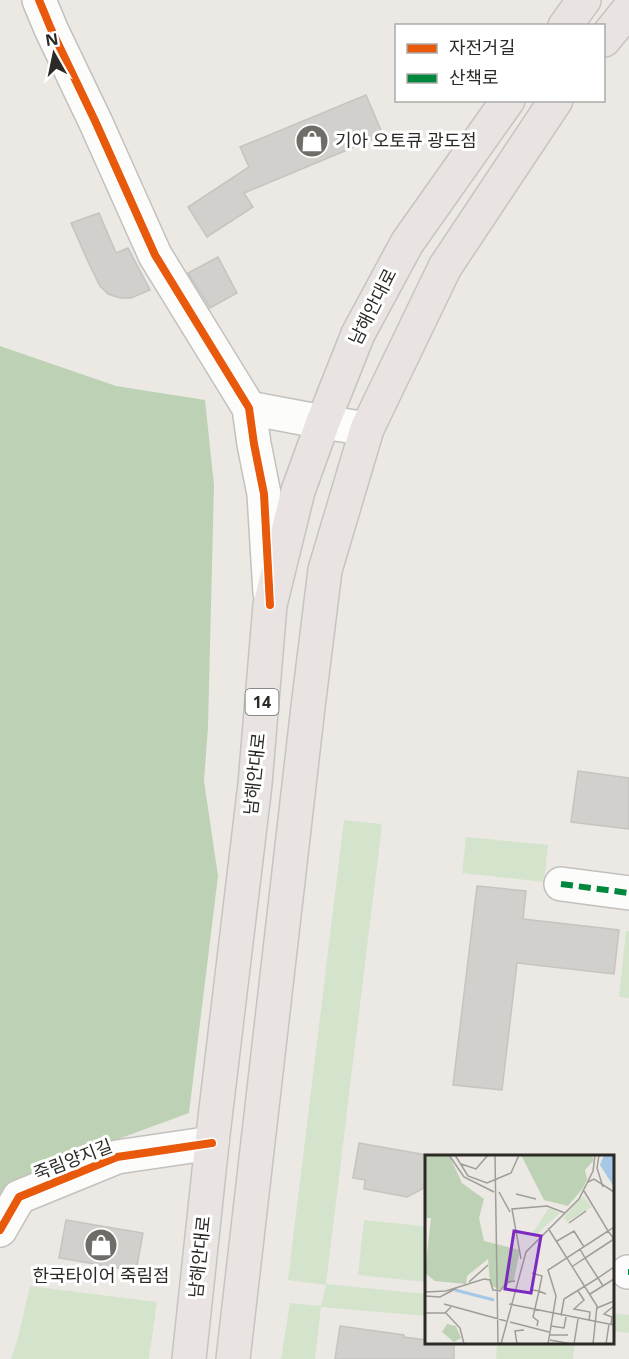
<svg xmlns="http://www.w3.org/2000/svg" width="629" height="1359" font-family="'Open Sans','Noto Sans KR',sans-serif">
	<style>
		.green { fill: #d4e4cc }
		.forest { fill: #bdd2b4 }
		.building { fill: #d2d0cc; stroke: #c6c4c0; stroke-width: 1.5 }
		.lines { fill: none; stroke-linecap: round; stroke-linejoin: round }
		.minor-casing { stroke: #c3c1bd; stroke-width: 36 }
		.major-casing { stroke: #c6c4c2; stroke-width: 36 }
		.minor { stroke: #fcfcfb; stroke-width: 33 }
		.major { stroke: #e9e3e2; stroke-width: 33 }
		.quiet { stroke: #00873e; stroke-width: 6; stroke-dasharray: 12 6; stroke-linecap: butt }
		.cycleway-casing { stroke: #fff; stroke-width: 11 }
		.cycleway { stroke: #e8590c; stroke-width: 8 }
		.labels { text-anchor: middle; stroke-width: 6; stroke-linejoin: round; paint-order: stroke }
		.shield { fill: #fff; stroke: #6b6a67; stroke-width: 1.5 }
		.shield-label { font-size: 16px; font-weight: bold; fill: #2c2a26 }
		.poi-label { font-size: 18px; fill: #2c2a26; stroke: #fff; text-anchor: start }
		.street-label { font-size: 18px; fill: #2c2a26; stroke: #fff }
		.inset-river { fill: none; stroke: #a4c8e6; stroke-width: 3 }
		.inset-road { fill: none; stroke: #9f9d98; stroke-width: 1.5 }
		.view { fill: #7b2cbf; fill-opacity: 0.15; stroke: #7b2cbf; stroke-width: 3 }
		.inset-edge { fill: none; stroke: #2c2a26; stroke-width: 3 }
	</style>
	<rect width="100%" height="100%" fill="#ece9e4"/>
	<g class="green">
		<polygon points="344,820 382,824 326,1284 426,1294 426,1316 321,1307 315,1359 281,1359 290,1303 321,1306 326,1285 288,1280"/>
		<polygon points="466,837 548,845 544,882 462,873"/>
		<polygon points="626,931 629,931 629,998 619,997"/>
		<polygon points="364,1220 422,1226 426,1230 426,1282 358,1275"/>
		<polygon points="30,1286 157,1302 149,1359 11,1359 18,1338"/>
		<polygon points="613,1313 629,1315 629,1333 613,1331"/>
		<polygon points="497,1343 497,1342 575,1343 573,1359 496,1359"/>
	</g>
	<polygon class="forest" points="0,346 116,386 205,400 214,485 208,727 204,781 218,876 189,1113 64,1159 14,1183 0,1200"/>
	<g class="building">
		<polygon points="366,95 383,135 244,193 253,207 207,237 188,207 249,167 240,147"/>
		<polygon points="99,213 116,253 128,248 150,290 131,298 120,298 108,294 100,286 89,264 71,223"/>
		<polygon points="218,257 237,293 210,308 188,273"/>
		<polygon points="578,771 629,778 629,829 571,822"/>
		<polygon points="477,886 526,891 523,919 619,930 614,974 517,963 502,1090 453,1085"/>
		<polygon points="359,1143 426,1155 426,1187 407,1197 364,1189 365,1180 353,1178"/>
		<polygon points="66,1220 143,1233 136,1271 59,1258"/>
		<polygon points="340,1326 404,1335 404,1337 426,1340 426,1342 454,1344 454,1359 335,1359"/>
	</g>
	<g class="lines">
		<g class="minor-casing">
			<g id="minor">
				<polyline points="39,0 51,29 96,123 155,255 249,408 254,444 264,494 270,593"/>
				<polyline points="249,408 323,422 367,429"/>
				<polyline points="561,884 629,893"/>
				<polyline points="0,1230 19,1197 117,1157 212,1143"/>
				<polyline points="628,1272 629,1272"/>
			</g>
		</g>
		<g class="major-casing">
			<g id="major">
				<polyline points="565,26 584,0"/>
				<polyline points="604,40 629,9"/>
				<polyline points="189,1359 212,1143 255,784 270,605 298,491 323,422 358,334 407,243 508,100"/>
				<polyline points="233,1359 308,707 325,570 367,429 445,267 556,100"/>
			</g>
		</g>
		<use href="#minor" class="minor"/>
		<use href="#major" class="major"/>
		<g class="quiet">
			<polyline points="561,884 629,893"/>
			<polyline points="628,1272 629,1272"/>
		</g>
		<g class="cycleway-casing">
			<g id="cycleway">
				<polyline points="39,0 51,29 96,123 155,255 249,408 254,444 264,494 270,605"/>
				<polyline points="0,1230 19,1197 117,1157 212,1143"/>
			</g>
		</g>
		<use href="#cycleway" class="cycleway"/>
	</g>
	<defs>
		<g id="shop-disc" transform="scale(1.725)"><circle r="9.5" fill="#6f6d68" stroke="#fff"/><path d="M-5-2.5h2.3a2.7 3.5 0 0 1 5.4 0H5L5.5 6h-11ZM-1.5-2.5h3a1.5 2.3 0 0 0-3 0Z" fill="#fff"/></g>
	</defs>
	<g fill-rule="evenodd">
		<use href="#shop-disc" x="312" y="141"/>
		<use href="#shop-disc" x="101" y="1245"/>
	</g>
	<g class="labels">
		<rect class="shield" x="245.5" y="689" width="33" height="26" rx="4.5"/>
		<g class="shield-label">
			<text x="262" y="708">14</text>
		</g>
		<g class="poi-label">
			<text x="335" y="147">기아 오토큐 광도점</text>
			<text x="101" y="1282" text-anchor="middle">한국타이어 죽림점</text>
		</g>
		<g class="street-label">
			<text transform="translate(373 307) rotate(-63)" y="6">남해안대로</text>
			<text transform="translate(255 774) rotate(-84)" y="6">남해안대로</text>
			<text transform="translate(73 1160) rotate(-21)" y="6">죽림양지길</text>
			<text transform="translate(200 1257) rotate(-84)" y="6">남해안대로</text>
		</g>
	</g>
	<g transform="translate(425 1155)">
		<rect width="189" height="189" fill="#ece9e4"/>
		<path d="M158 41 167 52 142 67 139 62ZM124 53 135 58 111 80 108 77Z" fill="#d4e4cc"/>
		<path d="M0 0H24L37 28 59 44 54 63 59 86 95 95 89 125 74 135 65 129 63 104 42 121 41 129 10 126 0 118 6 63H0ZM96 0H168V6L160 15 162 24 158 33 143 51 119 45ZM22 169 31 171 36 183 29 187 17 177Z" fill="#bdd2b4"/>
		<path d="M179 0H189V32L175 10Z" fill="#a4c8e6"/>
		<path class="inset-river" d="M30 135 69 145"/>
		<path class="inset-road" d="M24 0 39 22 69 37M30 0 43 21 62 28 86 18 94 0M70 0 73 189M174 0 172 13 178 32M36 9 51 14 63 0M163 27 169 24 189 37M159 36 183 76 189 72M74 37 85 57M91 39 111 44M144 68 161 56M123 73 172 151 168 189M132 86 149 76 159 92M96 104 87 54 122 51 140 58M148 111 160 103 155 94M107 118 117 121 114 136 121 139M44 127 63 110M178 131 173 123 189 112M107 135 114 136 108 162 113 166 112 171M153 136 159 145 149 154 165 157 164 166M0 137 21 136 59 124 65 125 68 135 75 136 82 127 90 126M165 139 189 124M0 141 15 142 32 133M19 149 81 166M84 149 189 170M172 153 189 146M20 157 35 173 39 189M0 158H20L26 152M136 161 139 144 173 123 160 103 189 84M85 167 124 177M186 169 187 162 179 159 189 151M126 171 139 173 141 162M124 180H143M125 185 147 189M76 189 101 97 154 44 168 16 170 0M92 189 90 176 99 175M123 189 131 141 123 115 183 76 189 84M149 189 153 164M181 189 184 169"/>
		<path class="view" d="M89 76 116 81 106 138 80 134Z"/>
		<rect width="189" height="189" class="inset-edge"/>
	</g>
	<rect x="395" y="24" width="210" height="78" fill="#ffffff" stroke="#abaaa8" stroke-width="1.5"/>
	<rect x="407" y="44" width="30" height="9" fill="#e8590c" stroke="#abaaa8" stroke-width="1.5"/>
	<text x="449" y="54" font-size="18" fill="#2c2a26">자전거길</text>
	<rect x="407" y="74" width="30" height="9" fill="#00873e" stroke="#abaaa8" stroke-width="1.5"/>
	<text x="449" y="84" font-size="18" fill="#2c2a26">산책로</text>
	<g transform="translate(54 54) rotate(351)" stroke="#ffffff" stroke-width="4.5" paint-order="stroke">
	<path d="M0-4.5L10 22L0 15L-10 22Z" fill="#2c2a26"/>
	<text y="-9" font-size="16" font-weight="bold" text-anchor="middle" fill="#2c2a26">N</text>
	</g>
</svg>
